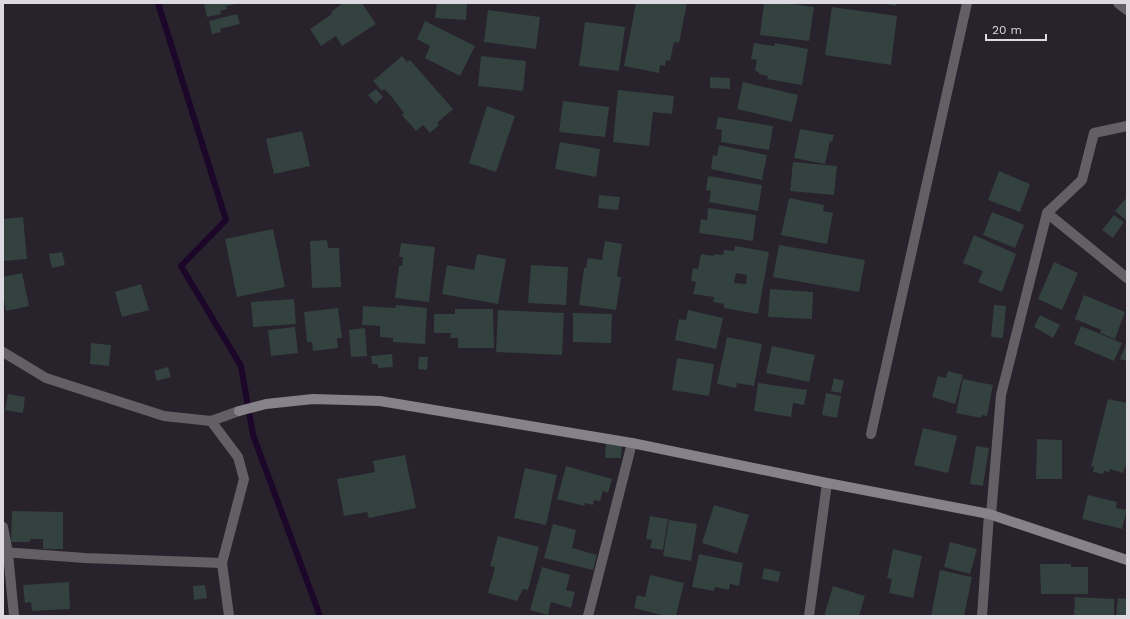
<svg xmlns="http://www.w3.org/2000/svg" width="1130" height="619" font-family="'Work Sans',sans-serif">
	<style>
		.lines { fill: none; stroke-linecap: round; stroke-linejoin: round }
		.stream { stroke: #1c0629; stroke-width: 6 }
		.building { fill: #33413f; fill-rule: evenodd }
		.street { stroke: #636065; stroke-width: 10 }
		.secondary { stroke: #868289; stroke-width: 10 }
	</style>
	<rect width="100%" height="100%" fill="#27222b"/>
	<g class="lines">
		<polyline class="stream" points="158,3 226,220 181,266 241,366 253,435 320,616"/>
	</g>
	<g class="building">
		<polygon points="204,3 236,3 236,4 226,6 227,9 220,11 221,14 207,17"/>
		<polygon points="343,3 362,3 376,24 342,46 336,36 321,46 310,29 332,14 331,12"/>
		<polygon points="437,3 467,3 466,20 435,18"/>
		<polygon points="636,3 687,3 679,43 674,42 670,61 666,60 665,66 660,65 659,73 624,66"/>
		<polygon points="764,3 784,3 814,7 809,41 760,35"/>
		<polygon points="881,3 897,3 896,6"/>
		<polygon points="832,7 897,16 891,65 825,55"/>
		<polygon points="488,10 540,17 536,49 484,42"/>
		<polygon points="237,14 240,24 220,29 221,32 212,34 209,21"/>
		<polygon points="425,21 475,46 460,76 425,58 430,46 417,39"/>
		<polygon points="585,22 625,27 619,71 579,66"/>
		<polygon points="754,43 774,46 775,43 808,49 802,85 767,79 768,76 759,74 759,72 755,71 757,60 751,59"/>
		<polygon points="402,56 407,62 410,60 453,109 437,123 439,125 430,133 423,125 416,131 402,115 404,113 391,96 384,89 382,91 373,81"/>
		<polygon points="481,56 526,61 523,91 478,86"/>
		<polygon points="710,77 730,78 730,89 710,88"/>
		<polygon points="743,82 798,95 792,122 737,109"/>
		<polygon points="376,89 383,97 376,104 368,95"/>
		<polygon points="618,90 674,96 672,114 653,112 649,146 613,142"/>
		<polygon points="563,101 609,107 605,137 559,132"/>
		<polygon points="487,106 515,116 496,172 469,163"/>
		<polygon points="718,117 773,126 769,150 721,142 722,130 716,129"/>
		<polygon points="800,129 834,135 832,142 830,141 825,164 794,158"/>
		<polygon points="302,131 310,166 274,174 266,139"/>
		<polygon points="560,142 600,149 596,177 555,169"/>
		<polygon points="719,145 767,155 762,180 711,169 713,155 717,156"/>
		<polygon points="793,162 837,166 834,195 790,191"/>
		<polygon points="999,171 1030,184 1020,212 988,200"/>
		<polygon points="708,176 762,185 758,211 709,202 711,191 706,190"/>
		<polygon points="599,195 620,197 618,210 598,208"/>
		<polygon points="1127,197 1127,221 1115,211"/>
		<polygon points="789,198 824,205 823,211 833,213 827,244 781,235"/>
		<polygon points="708,208 756,215 753,241 699,233 701,219 707,220"/>
		<polygon points="992,212 1024,225 1015,248 983,235"/>
		<polygon points="1114,215 1124,222 1113,238 1102,230"/>
		<polygon points="23,217 27,259 3,261 3,219"/>
		<polygon points="273,229 285,287 237,297 225,239"/>
		<polygon points="974,235 1016,254 1002,292 978,282 983,271 963,263"/>
		<polygon points="327,240 328,248 339,248 341,287 312,288 310,241"/>
		<polygon points="605,241 622,244 617,277 621,277 616,310 579,305 584,268 586,268 588,258 602,260"/>
		<polygon points="401,243 435,247 429,302 395,298 399,266 402,266 403,257 399,257"/>
		<polygon points="779,245 865,260 859,292 773,277"/>
		<path d="M735 246 769 252 758 314 724 308V304L713 302 714 297 693 294 696 282 691 281 693 268 698 269 701 254 714 256V254L723 255 724 250 734 251ZM736 273 747 275 746 284 734 283Z"/>
		<polygon points="62,252 65,265 52,268 49,254"/>
		<polygon points="477,254 506,259 498,304 442,294 447,265 474,270"/>
		<polygon points="1054,262 1078,273 1062,310 1038,299"/>
		<polygon points="531,265 568,267 566,305 528,303"/>
		<polygon points="22,273 29,306 6,311 3,295 3,277"/>
		<polygon points="141,284 149,310 122,317 115,292"/>
		<polygon points="770,289 813,292 812,319 768,317"/>
		<polygon points="1084,295 1125,312 1115,339 1100,333 1101,330 1075,319"/>
		<polygon points="294,299 296,324 253,327 251,302"/>
		<polygon points="396,305 427,308 425,344 393,342 393,338 380,337 380,326 362,325 363,306 395,308"/>
		<polygon points="994,305 1006,306 1003,338 991,337"/>
		<polygon points="338,308 342,338 337,338 338,348 313,351 312,342 307,342 304,312"/>
		<polygon points="455,309 493,309 494,348 458,348 458,338 450,338 451,333 434,333 434,314 455,314"/>
		<polygon points="498,310 564,313 562,355 496,352"/>
		<polygon points="688,310 723,318 716,349 675,340 679,319 686,320"/>
		<polygon points="573,313 612,314 611,343 573,342"/>
		<polygon points="1040,315 1060,325 1053,338 1034,327"/>
		<polygon points="1081,326 1122,343 1114,361 1074,344"/>
		<polygon points="295,327 298,353 271,356 268,330"/>
		<polygon points="365,328 367,356 351,357 349,330"/>
		<polygon points="727,337 762,344 754,386 737,383 736,388 717,384"/>
		<polygon points="1127,342 1127,361 1120,359"/>
		<polygon points="91,343 111,345 109,366 90,364"/>
		<polygon points="772,346 815,355 809,382 766,373"/>
		<polygon points="392,354 393,367 378,368 378,364 372,364 371,356"/>
		<polygon points="419,357 428,357 427,370 418,369"/>
		<polygon points="677,358 714,364 709,396 672,390"/>
		<polygon points="168,367 171,377 157,381 154,371"/>
		<polygon points="948,371 963,375 955,404 932,397 938,376 946,378"/>
		<polygon points="834,378 844,381 841,393 831,391"/>
		<polygon points="963,379 993,385 987,416 982,415 981,418 956,413"/>
		<polygon points="758,383 807,390 804,405 793,403 791,417 754,411"/>
		<polygon points="826,393 841,396 837,418 822,415"/>
		<polygon points="8,394 25,397 23,413 5,410"/>
		<polygon points="1108,399 1127,403 1127,462 1123,473 1110,469 1109,472 1104,471 1103,474 1093,472 1094,467 1091,466"/>
		<polygon points="923,428 957,436 948,473 914,465"/>
		<polygon points="1037,439 1062,440 1062,479 1036,479"/>
		<polygon points="606,442 622,444 621,458 605,458"/>
		<polygon points="976,446 989,448 983,486 970,484"/>
		<polygon points="405,455 416,508 369,518 367,512 344,516 337,479 375,472 373,461"/>
		<polygon points="566,466 612,479 608,493 603,491 600,501 594,500 593,505 585,503 584,506 557,499"/>
		<polygon points="525,468 557,475 546,525 514,518"/>
		<polygon points="1088,495 1117,502 1116,508 1127,510 1122,529 1082,519"/>
		<polygon points="714,505 749,515 737,554 702,543"/>
		<polygon points="12,511 63,512 63,549 43,549 43,539 30,539 30,542 11,542"/>
		<polygon points="650,516 668,519 663,550 650,548 652,540 646,539"/>
		<polygon points="669,520 697,524 691,561 663,556"/>
		<polygon points="553,524 576,530 572,548 597,555 593,570 544,558"/>
		<polygon points="498,536 539,547 528,590 523,589 517,601 488,593 495,567 490,566"/>
		<polygon points="950,542 977,549 970,574 944,567"/>
		<polygon points="893,549 922,556 913,598 889,593 892,579 887,578"/>
		<polygon points="699,554 743,563 739,586 730,584 729,590 715,587 714,591 692,587"/>
		<polygon points="1040,564 1071,564 1071,567 1088,567 1088,594 1041,594"/>
		<polygon points="542,567 570,575 566,590 575,592 571,608 551,602 548,615 530,610"/>
		<polygon points="764,568 781,572 778,582 762,579"/>
		<polygon points="940,570 972,577 964,616 931,616"/>
		<polygon points="650,575 684,583 676,616 666,616 634,608 637,595 645,597"/>
		<polygon points="69,582 70,609 32,611 31,602 25,603 23,585"/>
		<polygon points="205,585 207,598 194,600 193,586"/>
		<polygon points="833,586 865,596 859,616 824,616"/>
		<polygon points="1075,597 1114,599 1114,616 1074,616"/>
		<polygon points="1118,598 1127,599 1127,616 1116,616"/>
	</g>
	<g class="lines">
		<g class="street">
			<polyline points="1118,3 1127,10"/>
			<polyline points="1047,213 1127,278"/>
			<polyline points="3,352 46,378 164,416 211,421 239,411"/>
			<polyline points="211,421 238,457 244,479 222,563 229,616"/>
			<polyline points="871,434 967,3"/>
			<polyline points="991,515 1001,395 1047,213 1082,180 1094,133 1127,126"/>
			<polyline points="3,527 8,553 14,616"/>
			<polyline points="3,552 85,558 222,563"/>
			<polyline points="588,616 632,443"/>
			<polyline points="809,616 827,483"/>
			<polyline points="982,616 989,514"/>
		</g>
		<polyline class="secondary" points="239,411 266,404 313,399 380,401 632,443 827,483 989,514 1127,560"/>
	</g>
	<rect width="1130" height="619" fill="none" stroke="#ddd9e0" stroke-width="8"/>
	<path d="M986 34v6h60v-6" fill="none" stroke="#ddd9e0" stroke-width="2"/>
	<text x="992" y="34" font-size="12" fill="#ddd9e0" stroke="#27222b" stroke-width="3" paint-order="stroke">20 m</text>
</svg>
